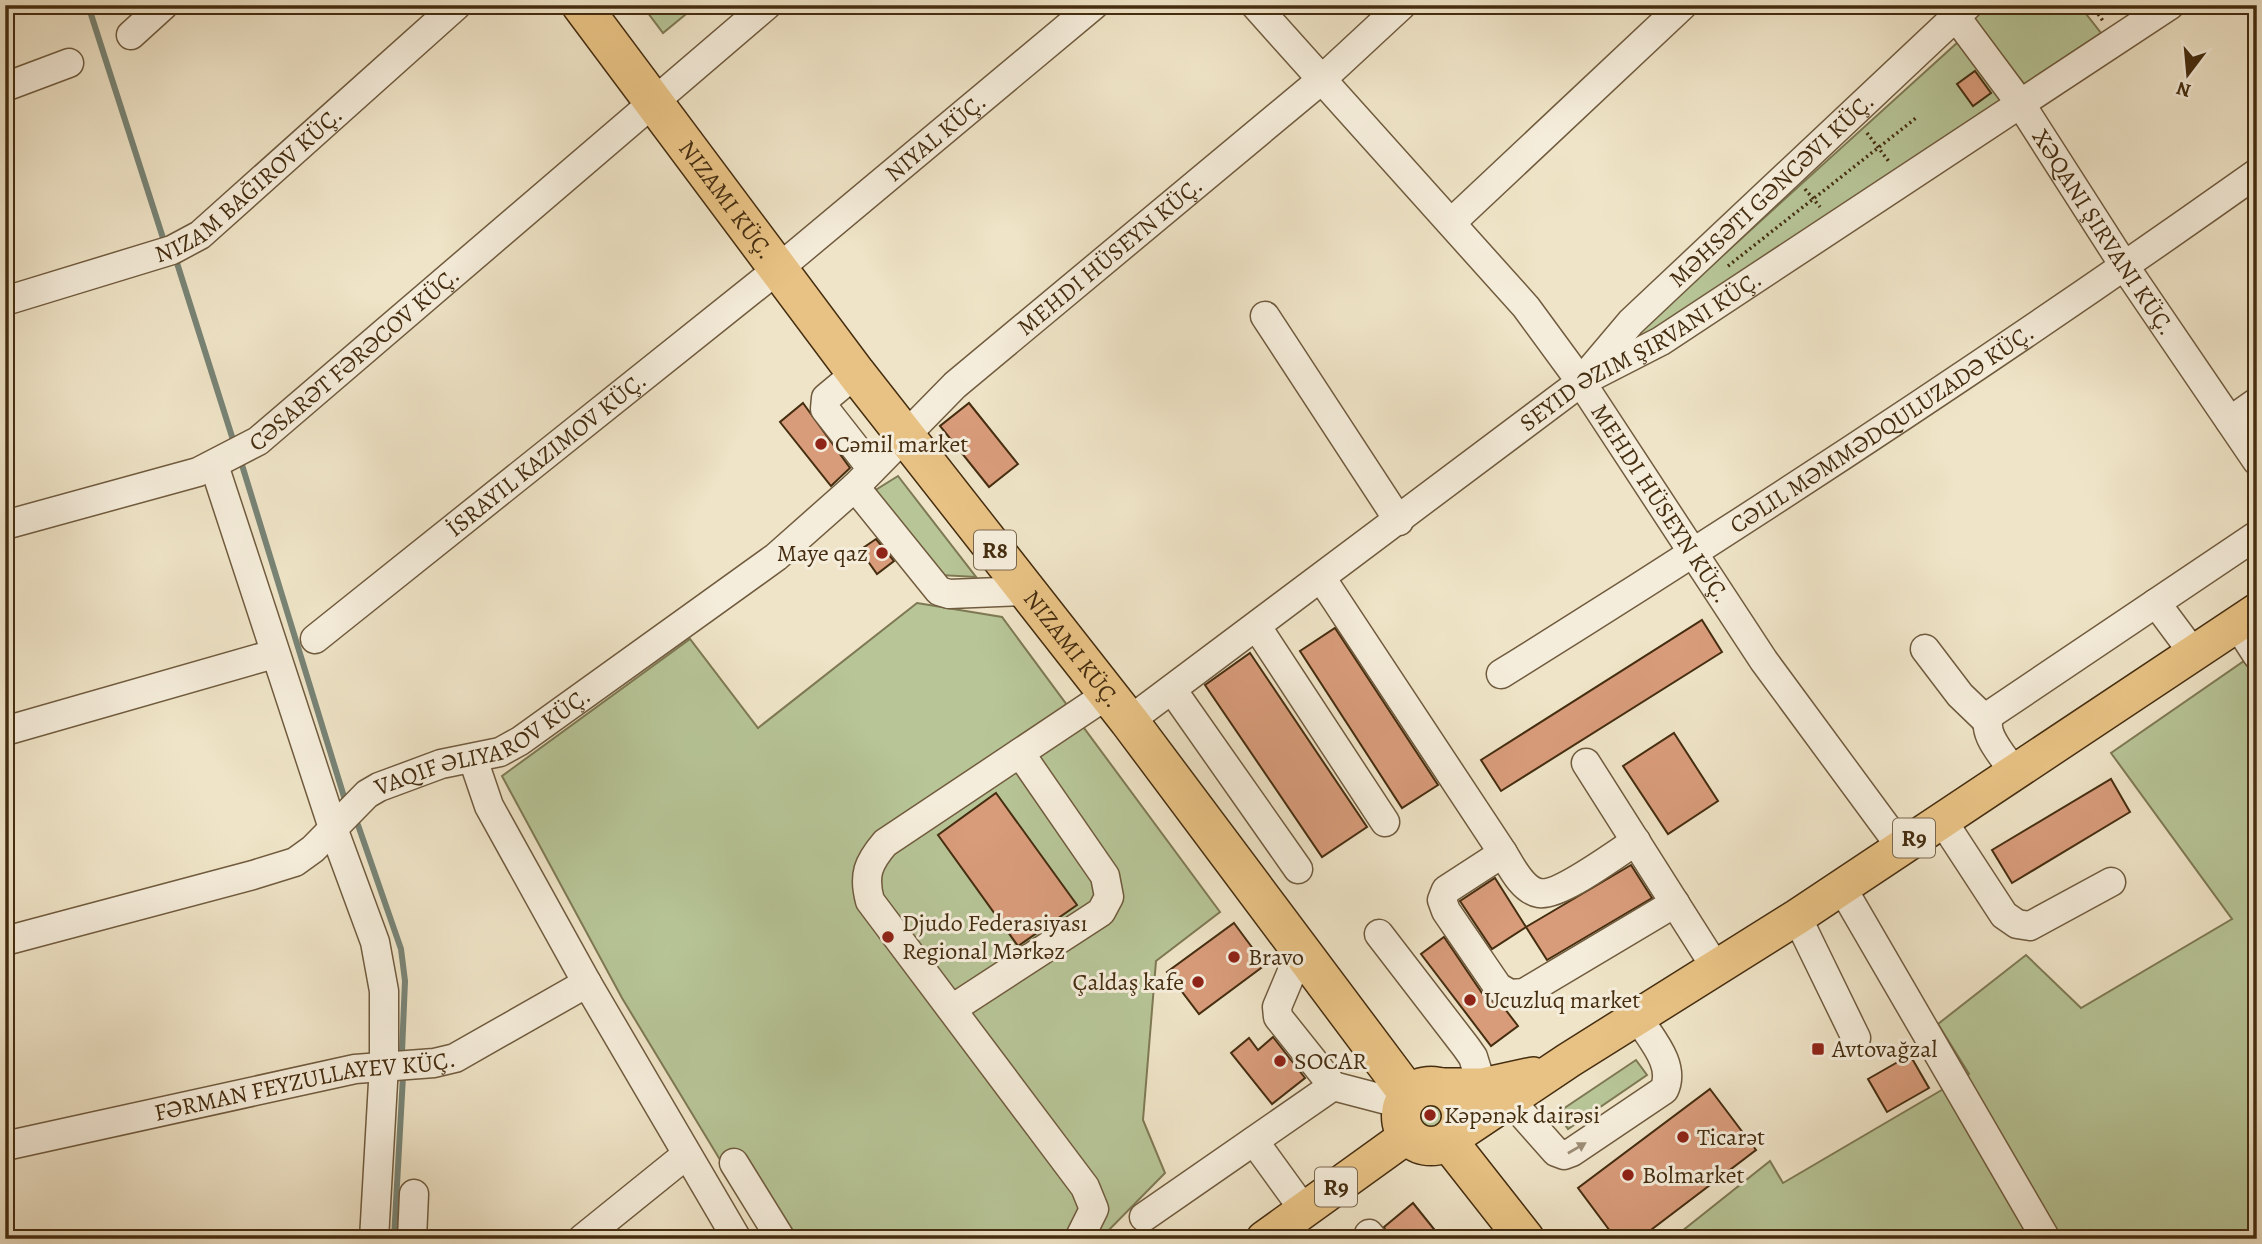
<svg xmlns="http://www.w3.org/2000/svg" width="2262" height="1244" font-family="Alegreya,serif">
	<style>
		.green { fill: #b7c597; stroke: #7e7954; stroke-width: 2 }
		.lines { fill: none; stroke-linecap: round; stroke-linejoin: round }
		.stream { stroke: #788476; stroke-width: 6 }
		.building { fill: #d99c7b; stroke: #452d10; stroke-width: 2 }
		.minor-casing { stroke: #705b3e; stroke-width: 31 }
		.major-casing { stroke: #452d10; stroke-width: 38 }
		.highway-casing { stroke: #452d10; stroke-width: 41 }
		.path { stroke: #452d10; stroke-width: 3.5; stroke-dasharray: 2 3.5; stroke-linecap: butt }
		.minor { stroke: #f5eddb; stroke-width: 28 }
		.major { stroke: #e8c284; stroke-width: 35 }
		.highway { stroke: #e8c284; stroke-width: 38 }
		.oneway { fill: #9d8d76 }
		.poi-dot { fill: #8f2418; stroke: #f5eddb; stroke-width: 2.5 }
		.labels { text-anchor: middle; stroke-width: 6; stroke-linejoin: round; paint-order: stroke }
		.shield { fill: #f5eddb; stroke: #7a674d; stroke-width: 2 }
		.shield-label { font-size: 23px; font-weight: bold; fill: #452d10 }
		.street-label { font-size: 24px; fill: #452d10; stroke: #f5eddb }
		.poi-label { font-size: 24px; fill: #452d10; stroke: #f5eddb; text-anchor: start }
	</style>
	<rect width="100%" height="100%" fill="#efe4c7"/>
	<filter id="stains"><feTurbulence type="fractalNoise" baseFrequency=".00286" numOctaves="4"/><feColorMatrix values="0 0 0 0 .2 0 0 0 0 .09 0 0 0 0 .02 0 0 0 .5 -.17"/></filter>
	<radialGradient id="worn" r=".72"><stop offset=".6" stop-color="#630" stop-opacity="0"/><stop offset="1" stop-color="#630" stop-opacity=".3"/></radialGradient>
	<g class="green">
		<polygon points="642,5 697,5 663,33"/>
		<polygon points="1987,5 2079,5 2101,33 2024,84 1974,19"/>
		<polygon points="1958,42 2002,100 1641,340 1636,334"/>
		<polygon points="898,476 976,577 940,575 874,491"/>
		<polygon points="917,603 1002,617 1220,912 1156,961 1143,1120 1165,1173 1100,1239 768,1239 622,998 502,776 690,639 758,728"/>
		<polygon points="2244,661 2257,680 2257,1239 1672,1239 1770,1161 1783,1183 1969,1074 1938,1024 2026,955 2081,1008 2232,919 2111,753"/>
		<polygon points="1636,1060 1647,1075 1568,1129 1557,1113"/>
		<circle cx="1430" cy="1116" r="14"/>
	</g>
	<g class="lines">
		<g class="stream">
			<polyline points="88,5 163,238"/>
			<polyline points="177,263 234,443"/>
			<polyline points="242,465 345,800"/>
			<polyline points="358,825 401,949 405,981 402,1052"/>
			<polyline points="394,1239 403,1076"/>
		</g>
	</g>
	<g class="building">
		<polygon points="1975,71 1991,93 1973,106 1957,84"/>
		<polygon points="803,403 850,468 831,486 780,422"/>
		<polygon points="969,403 1018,464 989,487 940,426"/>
		<polygon points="876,539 894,561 877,574 860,550"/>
		<polygon points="1702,620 1722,652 1501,791 1481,760"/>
		<polygon points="1335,628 1438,785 1402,808 1300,651"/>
		<polygon points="1250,653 1367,827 1322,857 1205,685"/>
		<polygon points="1674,733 1718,801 1668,834 1623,766"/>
		<polygon points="2111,779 2130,812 2012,883 1992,850"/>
		<polygon points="996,793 1077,905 1018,946 938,835"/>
		<polygon points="1631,865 1652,898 1547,960 1526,927"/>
		<polygon points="1495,878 1526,927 1492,949 1460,901"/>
		<polygon points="1234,923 1265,965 1199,1014 1167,972"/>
		<polygon points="1444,937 1484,996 1505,1009 1518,1026 1491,1046 1421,954"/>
		<polygon points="1273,1037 1305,1078 1272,1104 1231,1053 1249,1038 1258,1050"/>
		<polygon points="1910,1055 1929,1088 1887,1112 1868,1079"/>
		<polygon points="1710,1089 1756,1150 1639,1239 1616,1239 1578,1188"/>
		<polygon points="1413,1203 1442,1239 1389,1239 1384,1227"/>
	</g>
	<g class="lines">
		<g class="minor-casing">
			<g id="minor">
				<path id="s1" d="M1255 5 1526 307 1581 382 1764 661 1901 847"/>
				<path id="s2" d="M1947 5 2020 103 2125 267 2257 461"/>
				<polyline points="131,35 164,5"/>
				<polyline points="5,87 69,63"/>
				<polyline points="1452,222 1683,5"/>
				<path id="s3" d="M5 301 172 250 200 235 457 5"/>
				<polyline points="1265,316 1399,521"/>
				<polyline points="856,373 826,398 825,409 872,469"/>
				<path id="s4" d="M1587 374 1631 322 1968 5"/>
				<polyline points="2230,421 2257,402"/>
				<polyline points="214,465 333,828 375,942 384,991 384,1065 374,1239"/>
				<polyline points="855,487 939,591 949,594 1027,591"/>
				<path id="s5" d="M5 525 198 472 258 441 767 5"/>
				<polyline points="1322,579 1503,853"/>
				<polyline points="2156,603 2194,654"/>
				<polyline points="2237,624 2257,655"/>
				<polyline points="1257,627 1385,822"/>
				<path id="s6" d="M315 639 778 269 1094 5"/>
				<polyline points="1925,649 1960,695 1987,721"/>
				<path id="s7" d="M1501 674C1758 514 2010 348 2257 173"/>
				<polyline points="1173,691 1298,869"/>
				<path id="s8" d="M1129 721 1581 382 1661 341 2170 5"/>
				<polyline points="5,731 274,654"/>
				<polyline points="473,759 489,806 587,983 737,1239"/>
				<polyline points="1586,763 1716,968"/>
				<path d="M2014 772C2004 756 1979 732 1991 714L2257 535"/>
				<polyline points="1942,820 2004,915 2017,924 2030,926 2111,882"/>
				<path d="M1636 841C1617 853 1559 897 1539 893 1522 890 1511 866 1503 853L1446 890 1442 900 1446 911 1498 987 1510 994 1524 993 1675 903"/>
				<polyline points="1841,886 2046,1239"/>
				<polyline points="1797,917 1856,1038"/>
				<polyline points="1379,934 1466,1047 1473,1057 1482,1086"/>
				<path id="s9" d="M5 941 253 875 295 862 313 849 367 794 379 787 441 764 500 752 520 741 776 557 855 487 955 385 1320 81 1402 5"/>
				<polyline points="1301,950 1277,1007 1278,1017 1333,1086 1402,1104"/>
				<polyline points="952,1009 1101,912 1109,897 1105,876 1020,753"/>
				<path d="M1510 1100 1556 1152 1564 1155 1572 1152 1664 1090C1676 1065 1651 1039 1638 1018"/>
				<polyline points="1254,1141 1304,1210"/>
				<path id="s10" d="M5 1146 355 1069 434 1063 455 1058 587 983"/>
				<polyline points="734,1163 781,1239"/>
				<polyline points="1144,1217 1333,1086"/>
				<polyline points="1369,1234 1373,1239"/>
				<polyline points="412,1239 414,1194"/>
				<polyline points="582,1239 686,1155"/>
				<path d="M1079 1239 1094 1209 1085 1187 870 901C863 875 868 863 885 843L1108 694"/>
			</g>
		</g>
		<g class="major-casing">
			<g id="major">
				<polyline points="1429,1086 1482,1086 1533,1075"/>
				<polyline points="1448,1141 1569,1060 1797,917 2257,611"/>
				<polyline points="1264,1239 1407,1136"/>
			</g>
		</g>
		<g class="highway-casing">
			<g id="highway">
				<path id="s11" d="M581 5 856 373 1129 721 1409 1095"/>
				<circle cx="1431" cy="1116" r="30"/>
				<polyline points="1448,1141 1525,1239"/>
			</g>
		</g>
		<g class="path">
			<polyline points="2092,5 2103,21"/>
			<polyline points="1867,133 1890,163"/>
			<polyline points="1805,189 1820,207"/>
			<polyline points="1728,266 1916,118"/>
		</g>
		<use href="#minor" class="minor"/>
		<use href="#major" class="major"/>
		<use href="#highway" class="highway"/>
	</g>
	<defs><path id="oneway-solid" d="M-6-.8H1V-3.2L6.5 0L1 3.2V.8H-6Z" transform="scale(1.75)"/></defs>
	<use class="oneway" href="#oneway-solid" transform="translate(1577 1148) rotate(-30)"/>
	<g class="poi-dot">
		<circle cx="821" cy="444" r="7"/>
		<circle cx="882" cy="553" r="7"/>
		<circle cx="888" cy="937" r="7"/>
		<circle cx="1234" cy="957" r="7"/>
		<circle cx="1198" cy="982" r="7"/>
		<circle cx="1470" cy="1000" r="7"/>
		<rect x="1811" y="1042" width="14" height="14" rx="3.5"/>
		<circle cx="1280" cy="1061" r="7"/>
		<circle cx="1430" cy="1115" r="7"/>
		<circle cx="1683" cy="1137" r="7"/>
		<circle cx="1628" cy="1175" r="7"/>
	</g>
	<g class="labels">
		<g class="shield">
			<rect x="974" y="530.5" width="42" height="39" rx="5"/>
			<rect x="1893" y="818.5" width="42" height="39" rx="5"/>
			<rect x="1315" y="1167.5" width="42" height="39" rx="5"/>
		</g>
		<g class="shield-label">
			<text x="995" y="558">R8</text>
			<text x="1914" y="846">R9</text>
			<text x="1336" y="1195">R9</text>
		</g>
		<g class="street-label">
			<text dy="8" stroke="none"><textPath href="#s6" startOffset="798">NIYAL KÜÇ.</textPath></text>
			<text dy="8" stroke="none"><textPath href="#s3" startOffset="275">NIZAM BAĞIROV KÜÇ.</textPath></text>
			<text dy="8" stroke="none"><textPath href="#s4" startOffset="261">MƏHSƏTI GƏNCƏVI KÜÇ.</textPath></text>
			<text dy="8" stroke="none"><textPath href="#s11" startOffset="243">NIZAMI KÜÇ.</textPath></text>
			<text dy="8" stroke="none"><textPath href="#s2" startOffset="276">XƏQANI ŞIRVANI KÜÇ.</textPath></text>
			<text dy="8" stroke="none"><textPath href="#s9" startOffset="1328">MEHDI HÜSEYN KÜÇ.</textPath></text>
			<text dy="8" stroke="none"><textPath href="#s8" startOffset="632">SEYID ƏZIM ŞIRVANI KÜÇ.</textPath></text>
			<text dy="8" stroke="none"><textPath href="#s5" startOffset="394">CƏSARƏT FƏRƏCOV KÜÇ.</textPath></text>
			<text dy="8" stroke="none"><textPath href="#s7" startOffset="453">CƏLIL MƏMMƏDQULUZADƏ KÜÇ.</textPath></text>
			<text dy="8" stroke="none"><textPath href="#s6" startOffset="296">İSRAYIL KAZIMOV KÜÇ.</textPath></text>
			<text dy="8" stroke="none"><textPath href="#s1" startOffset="644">MEHDI HÜSEYN KÜÇ.</textPath></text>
			<text dy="8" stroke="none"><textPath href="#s11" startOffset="810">NIZAMI KÜÇ.</textPath></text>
			<text dy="8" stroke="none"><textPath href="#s9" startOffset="528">VAQIF ƏLIYAROV KÜÇ.</textPath></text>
			<text dy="8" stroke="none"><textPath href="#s10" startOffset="306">FƏRMAN FEYZULLAYEV KÜÇ.</textPath></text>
		</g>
		<g class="poi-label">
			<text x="835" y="452">Cəmil market</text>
			<text x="868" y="561" text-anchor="end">Maye qaz</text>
			<text x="902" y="931">Djudo Federasiyası<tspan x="902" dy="28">Regional Mərkəz</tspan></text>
			<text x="1248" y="965">Bravo</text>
			<text x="1184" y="990" text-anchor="end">Çaldaş kafe</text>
			<text x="1484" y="1008">Ucuzluq market</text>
			<text x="1832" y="1057">Avtovağzal</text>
			<text x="1294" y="1069">SOCAR</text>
			<text x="1444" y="1123">Kəpənək dairəsi</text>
			<text x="1697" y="1145">Ticarət</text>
			<text x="1642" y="1183">Bolmarket</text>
		</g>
	</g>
	<rect width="2262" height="1244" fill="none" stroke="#efe4c7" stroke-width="28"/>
	<rect x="7" y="7" width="2248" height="1230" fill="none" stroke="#452d10" stroke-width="3.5"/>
	<rect x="14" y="14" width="2234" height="1216" fill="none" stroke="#452d10" stroke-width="2"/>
	<g transform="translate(2188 74) rotate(196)" stroke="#f5eddb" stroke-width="5" paint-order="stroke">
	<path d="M0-5L12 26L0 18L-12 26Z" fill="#452d10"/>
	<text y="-10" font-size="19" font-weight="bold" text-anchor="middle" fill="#452d10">N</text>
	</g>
	<rect width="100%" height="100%" filter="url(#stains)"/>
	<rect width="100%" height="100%" fill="url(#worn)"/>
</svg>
